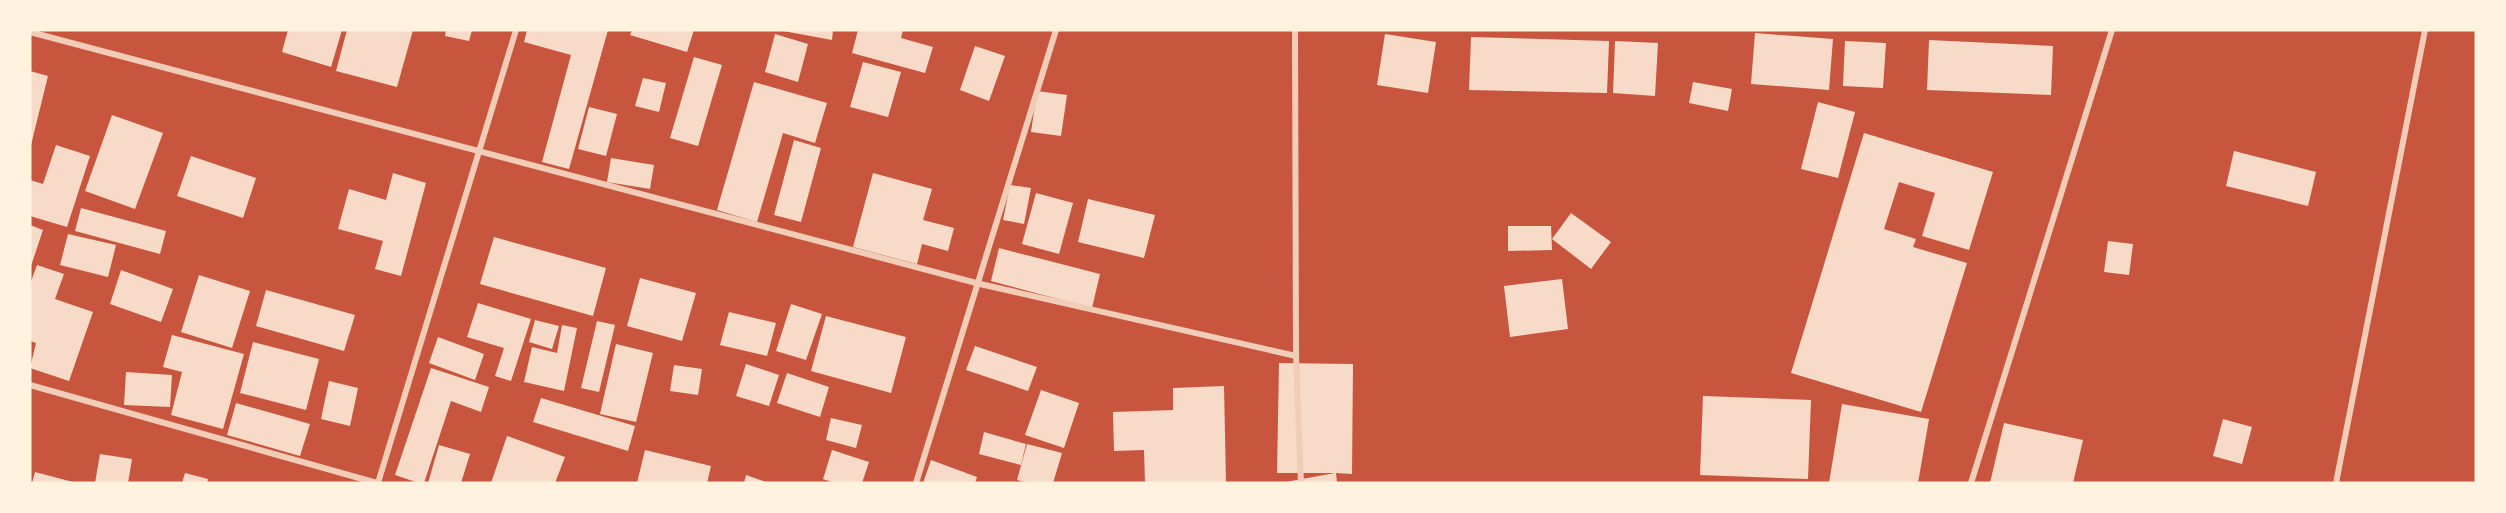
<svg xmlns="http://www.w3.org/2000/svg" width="2506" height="513" font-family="'PT Sans',sans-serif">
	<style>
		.building { fill: #f7dbc8 }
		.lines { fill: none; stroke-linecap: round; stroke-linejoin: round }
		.minor { stroke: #f1ccb7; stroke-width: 6 }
	</style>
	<rect width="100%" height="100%" fill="#c8553d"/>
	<g class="building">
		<polygon points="288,30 342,30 331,67 282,52"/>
		<polygon points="347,30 413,30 397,87 336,71"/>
		<polygon points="446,30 472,30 469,41 445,36"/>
		<polygon points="527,30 608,30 569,169 542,162 571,55 524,42"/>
		<polygon points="632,30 694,30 687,52 630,35"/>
		<polygon points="778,30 833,30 832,40"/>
		<polygon points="858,30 903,30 901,38 933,47 925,73 852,53"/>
		<polygon points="1755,33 1833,39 1829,90 1751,84"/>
		<polygon points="775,34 808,44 798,82 765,72"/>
		<polygon points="1385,34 1436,42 1428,93 1377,85"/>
		<polygon points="1471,37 1609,41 1607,93 1469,90"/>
		<polygon points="1929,40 2053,46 2051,95 1927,90"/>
		<polygon points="1615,41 1658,43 1655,96 1613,93"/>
		<polygon points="1845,41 1886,43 1883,88 1843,86"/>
		<polygon points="975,46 1005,56 989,101 960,90"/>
		<polygon points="694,57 722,65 698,146 670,138"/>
		<polygon points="863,62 901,72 888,117 850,107"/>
		<polygon points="30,71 48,76 31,145 30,145"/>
		<polygon points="643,78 666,83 659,112 635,106"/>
		<polygon points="754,82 827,103 815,143 783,133 757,222 717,210"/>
		<polygon points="1693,82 1732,89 1728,111 1689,103"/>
		<polygon points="1037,91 1067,95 1061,136 1031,132"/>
		<polygon points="1818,102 1855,112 1838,178 1801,169"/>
		<polygon points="589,107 617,114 606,156 578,149"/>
		<polygon points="112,115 163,133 135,209 85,191"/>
		<polygon points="1864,133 1993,172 1969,250 1922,236 1935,193 1899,182 1884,229 1916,239 1913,247 1967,263 1921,412 1791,373"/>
		<polygon points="794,140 821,148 801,222 774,215"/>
		<polygon points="56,145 90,156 67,227 30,216 30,180 43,184"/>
		<polygon points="2234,151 2316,172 2308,206 2226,186"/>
		<polygon points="191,156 256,178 243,218 177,196"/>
		<polygon points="611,158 654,165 650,189 607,182"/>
		<polygon points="393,173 426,183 401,276 375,269 383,241 338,229 349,189 386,200"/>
		<polygon points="873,173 932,189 923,220 954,228 948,251 922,244 917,264 853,247"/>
		<polygon points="1010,185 1031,188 1024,224 1003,220"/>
		<polygon points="1036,193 1073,203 1059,254 1022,244"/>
		<polygon points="1088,199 1155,215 1144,258 1078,242"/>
		<polygon points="81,208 166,231 160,254 75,231"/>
		<polygon points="1571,213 1611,242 1591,269 1552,239"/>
		<polygon points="30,225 43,230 30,269"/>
		<polygon points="1508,226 1551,226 1552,250 1508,251"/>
		<polygon points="68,234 116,245 108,277 60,265"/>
		<polygon points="494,237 606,268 593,316 480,284"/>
		<polygon points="2108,241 2133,244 2129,275 2104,272"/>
		<polygon points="999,248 1100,274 1092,308 991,281"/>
		<polygon points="37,265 64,274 55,299 93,312 69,381 30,368 36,343 30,341 30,284"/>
		<polygon points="121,270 173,289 161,322 110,304"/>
		<polygon points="199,275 250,291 232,348 181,332"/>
		<polygon points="640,278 696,293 682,341 627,326"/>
		<polygon points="1562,279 1568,329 1510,337 1504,286"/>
		<polygon points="266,290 355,315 344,351 256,326"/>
		<polygon points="478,303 531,319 511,381 495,376 504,348 467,337"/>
		<polygon points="791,304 822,314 806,360 776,351"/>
		<polygon points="729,312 776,323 767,356 720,345"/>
		<polygon points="826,316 906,337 891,393 811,371"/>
		<polygon points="535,320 559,326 552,349 529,342"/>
		<polygon points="597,321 615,325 599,392 581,388"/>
		<polygon points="562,325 577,328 564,391 524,382 532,347 557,353"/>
		<polygon points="172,335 244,354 223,429 171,415 182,372 163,367"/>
		<polygon points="438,337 484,354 475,380 429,363"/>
		<polygon points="253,342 319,359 306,410 240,393"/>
		<polygon points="616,344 653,353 636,422 600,414"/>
		<polygon points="975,346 1037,367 1028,391 966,370"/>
		<polygon points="1279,363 1353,364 1352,474 1336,473 1337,483 1280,483 1335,473 1277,473"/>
		<polygon points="746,364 779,375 769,406 736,396"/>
		<polygon points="674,365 702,369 698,395 670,391"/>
		<polygon points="431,368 489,387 481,412 451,401 424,483 419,483 395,475"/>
		<polygon points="126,372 172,375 170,407 124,405"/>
		<polygon points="787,373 829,387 820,417 777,403"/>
		<polygon points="329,381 358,388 350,426 321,419"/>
		<polygon points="1224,386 1226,482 1145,483 1144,450 1114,451 1113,412 1173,410 1173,388"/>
		<polygon points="1041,390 1079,403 1064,448 1025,435"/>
		<polygon points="1703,396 1811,400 1808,479 1700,475"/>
		<polygon points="541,398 635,426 628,451 533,422"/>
		<polygon points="236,403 310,424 300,456 227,435"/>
		<polygon points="1842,404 1929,419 1918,483 1829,483"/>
		<polygon points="831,418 862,425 856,448 826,440"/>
		<polygon points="2223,419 2252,427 2242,464 2213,456"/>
		<polygon points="2004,423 2083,440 2073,483 1990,483"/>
		<polygon points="984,432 1026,444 1021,465 979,454"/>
		<polygon points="507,436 565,457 555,483 491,483"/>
		<polygon points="1027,444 1062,453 1053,483 1029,483 1017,480"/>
		<polygon points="439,445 470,454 461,483 428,483"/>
		<polygon points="645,450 711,466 707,483 637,483"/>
		<polygon points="832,450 869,462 862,483 835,483 823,479"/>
		<polygon points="100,454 132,459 128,483 95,483"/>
		<polygon points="931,460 977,477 975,483 923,483"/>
		<polygon points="35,472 73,482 73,483 32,483"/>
		<polygon points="185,473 208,479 207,483 182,483"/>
		<polygon points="746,475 769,483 744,483"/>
	</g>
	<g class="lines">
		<g class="minor">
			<polyline points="1295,30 1296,356 1301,483"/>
			<polyline points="30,32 980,284 1296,356"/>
			<polyline points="30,385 377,483"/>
			<polyline points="378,483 516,30"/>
			<polyline points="916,483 1056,30"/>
			<polyline points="1971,483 2112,30"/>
			<polyline points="2336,483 2425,30"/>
		</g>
	</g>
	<rect width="2506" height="513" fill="none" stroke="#fff3e0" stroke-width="63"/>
</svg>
